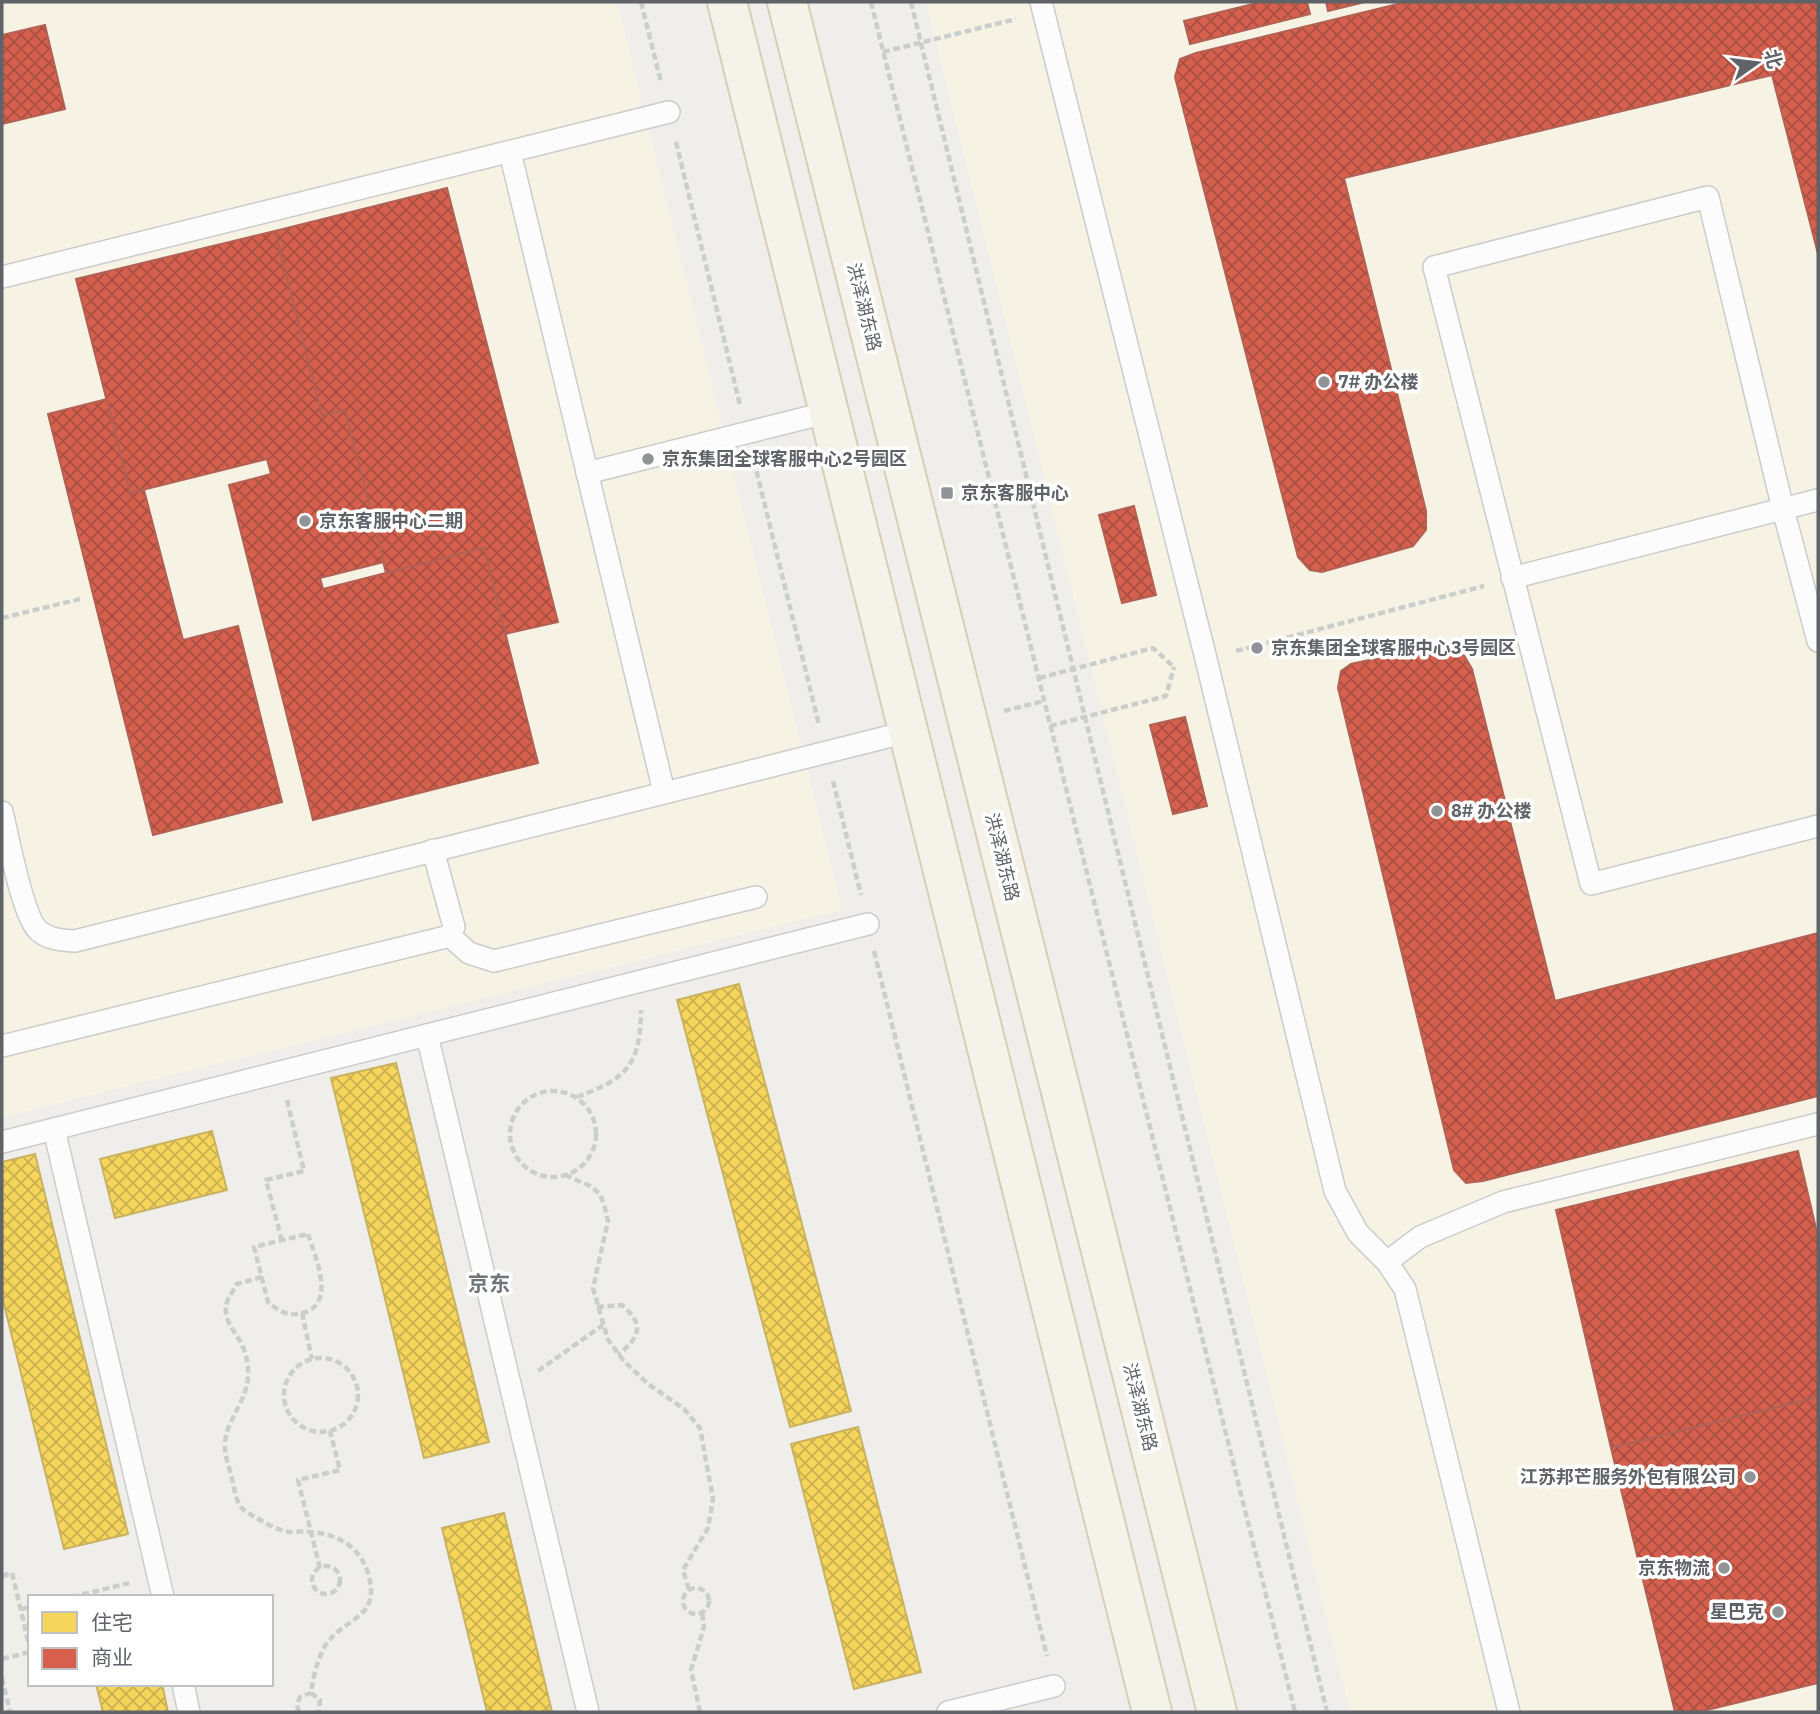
<svg xmlns="http://www.w3.org/2000/svg" width="1820" height="1714" font-family="'IBM Plex Sans','Noto Sans SC',sans-serif">
	<style>
		.commercial { fill: #f7f3e4 }
		.homes { fill: url(#homes-cross-hatch); stroke: #c9b360; stroke-width: 2 }
		.shops { fill: url(#shops-cross-hatch); stroke: #b26155; stroke-width: 2 }
		.lines { fill: none; stroke-linecap: round; stroke-linejoin: round }
		.service-casing { stroke: #cbcccc; stroke-width: 24 }
		.primary-casing { stroke: #d7ceb8; stroke-width: 42 }
		.path { stroke: #cacfcc; stroke-width: 4.5; stroke-dasharray: 7 3.5; stroke-linecap: butt }
		.service { stroke: #fdfcfc; stroke-width: 21 }
		.primary { stroke: #f4f2e9; stroke-width: 38 }
		.poi-dot { fill: #919496; stroke: #fff; stroke-width: 2.5 }
		.labels { text-anchor: middle; stroke-width: 7; stroke-linejoin: round; paint-order: stroke }
		.street-label { font-size: 18px; fill: #5f6368; stroke: #fff }
		.poi-label { font-size: 18px; font-weight: bold; fill: #5f6368; stroke: #fff; text-anchor: start }
		.quarter-label { font-size: 21px; font-weight: bold; fill: #70757a; stroke: #fff }
	</style>
	<defs>
		<pattern id="homes-cross-hatch" width="8" height="8" patternUnits="userSpaceOnUse" patternTransform="scale(1.75)"><rect width="8" height="8" fill="#f6d55c"/><path d="M0 0l8 8M0 8l8-8" fill="none" stroke="#cab050"/></pattern>
		<pattern id="shops-cross-hatch" width="8" height="8" patternUnits="userSpaceOnUse" patternTransform="scale(1.75)"><rect width="8" height="8" fill="#d6604d"/><path d="M0 0l8 8M0 8l8-8" fill="none" stroke="#a85042"/></pattern>
	</defs>
	<rect width="100%" height="100%" fill="#efeeea"/>
	<g class="commercial">
		<polygon points="2,2 617,2 842,910 2,1117"/>
		<polygon points="926,2 1818,2 1818,1712 1350,1712"/>
	</g>
	<g class="homes">
		<polygon points="739,984 851,1411 790,1427 677,1000"/>
		<polygon points="396,1063 489,1442 424,1458 331,1078"/>
		<polygon points="212,1131 227,1190 115,1218 100,1159"/>
		<polygon points="35,1154 128,1534 64,1549 2,1296 2,1162"/>
		<polygon points="858,1427 921,1672 854,1689 791,1444"/>
		<polygon points="504,1513 552,1712 487,1712 442,1528"/>
		<polygon points="96,1684 162,1684 168,1712 103,1712"/>
	</g>
	<g class="shops">
		<polygon points="1261,2 1307,2 1310,14 1190,44 1184,21"/>
		<polygon points="1326,2 1365,2 1328,11"/>
		<polygon points="1406,2 1818,2 1818,254 1772,75 1344,178 1426,511 1426,530 1413,546 1322,572 1310,570 1298,557 1175,77 1180,59 1196,53"/>
		<polygon points="45,25 65,109 2,124 2,35"/>
		<polygon points="447,188 558,622 505,634 484,548 386,573 345,410 322,416 275,231"/>
		<polygon points="275,231 322,416 345,410 384,562 320,578 323,589 484,548 538,763 313,820 229,485 271,474 267,459 130,493 76,279"/>
		<polygon points="107,399 130,493 144,490 183,640 238,626 282,802 153,835 48,414"/>
		<polygon points="1134,506 1156,595 1122,603 1099,515"/>
		<polygon points="1444,644 1462,652 1472,669 1555,1001 1818,933 1818,1096 1483,1181 1466,1183 1454,1170 1338,688 1341,671 1351,664"/>
		<polygon points="1185,717 1207,806 1173,814 1150,725"/>
		<polygon points="1798,1151 1818,1237 1818,1397 1611,1448 1556,1210"/>
		<polygon points="1818,1397 1818,1683 1699,1712 1675,1712 1611,1448"/>
	</g>
	<g class="lines">
		<g class="service-casing">
			<g id="service">
				<polyline points="1041,2 1206,659 1335,1191 1358,1233 1387,1262 1405,1289 1509,1712"/>
				<polyline points="510,152 664,792"/>
				<polyline points="2,277 669,112"/>
				<polyline points="587,473 829,412"/>
				<polyline points="1512,578 1818,500"/>
				<polyline points="1818,641 1783,509 1708,197 1434,267 1591,884 1818,826"/>
				<path d="M2 812C8 836 23 919 39 931 50 940 62 940 75 941L907 732"/>
				<polyline points="450,936 469,953 494,961 756,897"/>
				<polyline points="427,1035 588,1712"/>
				<polyline points="2,1046 450,936 454,927 433,850"/>
				<polyline points="54,1129 163,1597"/>
				<polyline points="2,1142 868,924"/>
				<polyline points="1387,1262 1420,1237 1503,1202 1818,1124"/>
				<polyline points="183,1684 189,1712"/>
				<polyline points="948,1712 1054,1686"/>
			</g>
		</g>
		<g class="primary-casing">
			<g id="primary">
				<polyline points="727,2 1152,1712"/>
				<polyline points="787,2 1217,1712"/>
			</g>
		</g>
		<g class="path">
			<polyline points="641,2 661,82"/>
			<polyline points="871,2 1295,1712"/>
			<polyline points="911,2 1327,1712"/>
			<polyline points="883,52 1016,19"/>
			<polyline points="676,142 740,405"/>
			<polyline points="754,461 819,725"/>
			<polyline points="2,618 80,599"/>
			<polyline points="1236,651 1484,586"/>
			<polyline points="1039,678 1153,648 1174,667"/>
			<polyline points="1004,711 1044,701"/>
			<polyline points="1050,726 1166,696 1174,667"/>
			<polyline points="833,781 861,895"/>
			<polyline points="874,951 1047,1656"/>
			<circle cx="553" cy="1134" r="43"/>
			<path d="M577 1097C628 1078 640 1065 641 1010"/>
			<polyline points="565,1175 590,1186 600,1194 605,1208 608,1221 593,1288 608,1340 623,1360 648,1384 684,1409 700,1428 713,1499 708,1528 683,1570 689,1590"/>
			<path d="M308 1234C315 1257 337 1303 303 1313 289 1317 278 1311 268 1302L254 1247Z"/>
			<polyline points="282,1241 266,1180 304,1171 287,1100"/>
			<path d="M262 1277 237 1284C234 1290 229 1296 227 1302 222 1318 233 1329 240 1341 246 1352 249 1365 248 1377 247 1402 224 1422 225 1447 225 1458 230 1469 232 1479 234 1486 235 1497 239 1504 242 1510 249 1514 255 1517 265 1523 277 1530 289 1532 296 1532 304 1531 311 1532 339 1534 362 1548 369 1577 380 1618 345 1618 327 1643 318 1656 313 1677 311 1693"/>
			<path d="M597 1307 622 1305C645 1325 640 1337 618 1355"/>
			<polyline points="302,1313 312,1359"/>
			<circle cx="321" cy="1395" r="37"/>
			<polyline points="538,1371 603,1325"/>
			<circle cx="326" cy="1580" r="14"/>
			<polyline points="320,1568 298,1480 340,1470 330,1431"/>
			<polyline points="2,1576 12,1573 30,1649"/>
			<circle cx="696" cy="1601" r="13"/>
			<polyline points="72,1597 129,1583"/>
			<polyline points="21,1609 30,1607"/>
			<polyline points="2,1659 30,1652"/>
			<polyline points="2,1678 10,1712"/>
			<polyline points="311,1693 320,1700 319,1712"/>
			<polyline points="299,1712 297,1705 300,1697 311,1693"/>
			<polyline points="700,1712 691,1670 704,1627 702,1612"/>
		</g>
		<use href="#service" class="service"/>
		<use href="#primary" class="primary"/>
	</g>
	<g class="poi-dot">
		<circle cx="1324" cy="382" r="7"/>
		<circle cx="648" cy="459" r="7"/>
		<rect x="940" y="486" width="14" height="14" rx="3.5"/>
		<circle cx="305" cy="521" r="7"/>
		<circle cx="1257" cy="648" r="7"/>
		<circle cx="1437" cy="811" r="7"/>
		<circle cx="1750" cy="1477" r="7"/>
		<circle cx="1724" cy="1568" r="7"/>
		<circle cx="1778" cy="1612" r="7"/>
	</g>
	<g class="labels">
		<g class="street-label">
			<text transform="translate(864 307) rotate(76)" y="6">洪泽湖东路</text>
			<text transform="translate(1002 857) rotate(76)" y="6">洪泽湖东路</text>
			<text transform="translate(1140 1407) rotate(76)" y="6">洪泽湖东路</text>
		</g>
		<g class="poi-label">
			<text x="1338" y="388">7# 办公楼</text>
			<text x="662" y="465">京东集团全球客服中心2号园区</text>
			<text x="961" y="499">京东客服中心</text>
			<text x="319" y="527">京东客服中心二期</text>
			<text x="1271" y="654">京东集团全球客服中心3号园区</text>
			<text x="1451" y="817">8# 办公楼</text>
			<text x="1736" y="1483" text-anchor="end">江苏邦芒服务外包有限公司</text>
			<text x="1710" y="1574" text-anchor="end">京东物流</text>
			<text x="1764" y="1618" text-anchor="end">星巴克</text>
		</g>
		<g class="quarter-label">
			<text x="489" y="1291">京东</text>
		</g>
	</g>
	<rect width="1820" height="1714" fill="none" stroke="#5f6368" stroke-width="7"/>
	<rect x="28" y="1595" width="245" height="91" fill="#ffffff" stroke="#bfc1c3" stroke-width="2"/>
	<rect x="42" y="1612" width="35" height="21" fill="#f6d55c" stroke="#bfc1c3" stroke-width="2"/>
	<text x="91" y="1630" font-size="21" fill="#5f6368">住宅</text>
	<rect x="42" y="1648" width="35" height="21" fill="#d6604d" stroke="#bfc1c3" stroke-width="2"/>
	<text x="91" y="1665" font-size="21" fill="#5f6368">商业</text>
	<g transform="translate(1757 63) rotate(76)" stroke="#ffffff" stroke-width="5" paint-order="stroke">
	<path d="M0-5L12 26L0 18L-12 26Z" fill="#5f6368"/>
	<text y="-10" font-size="19" font-weight="bold" text-anchor="middle" fill="#5f6368">北</text>
	</g>
</svg>
